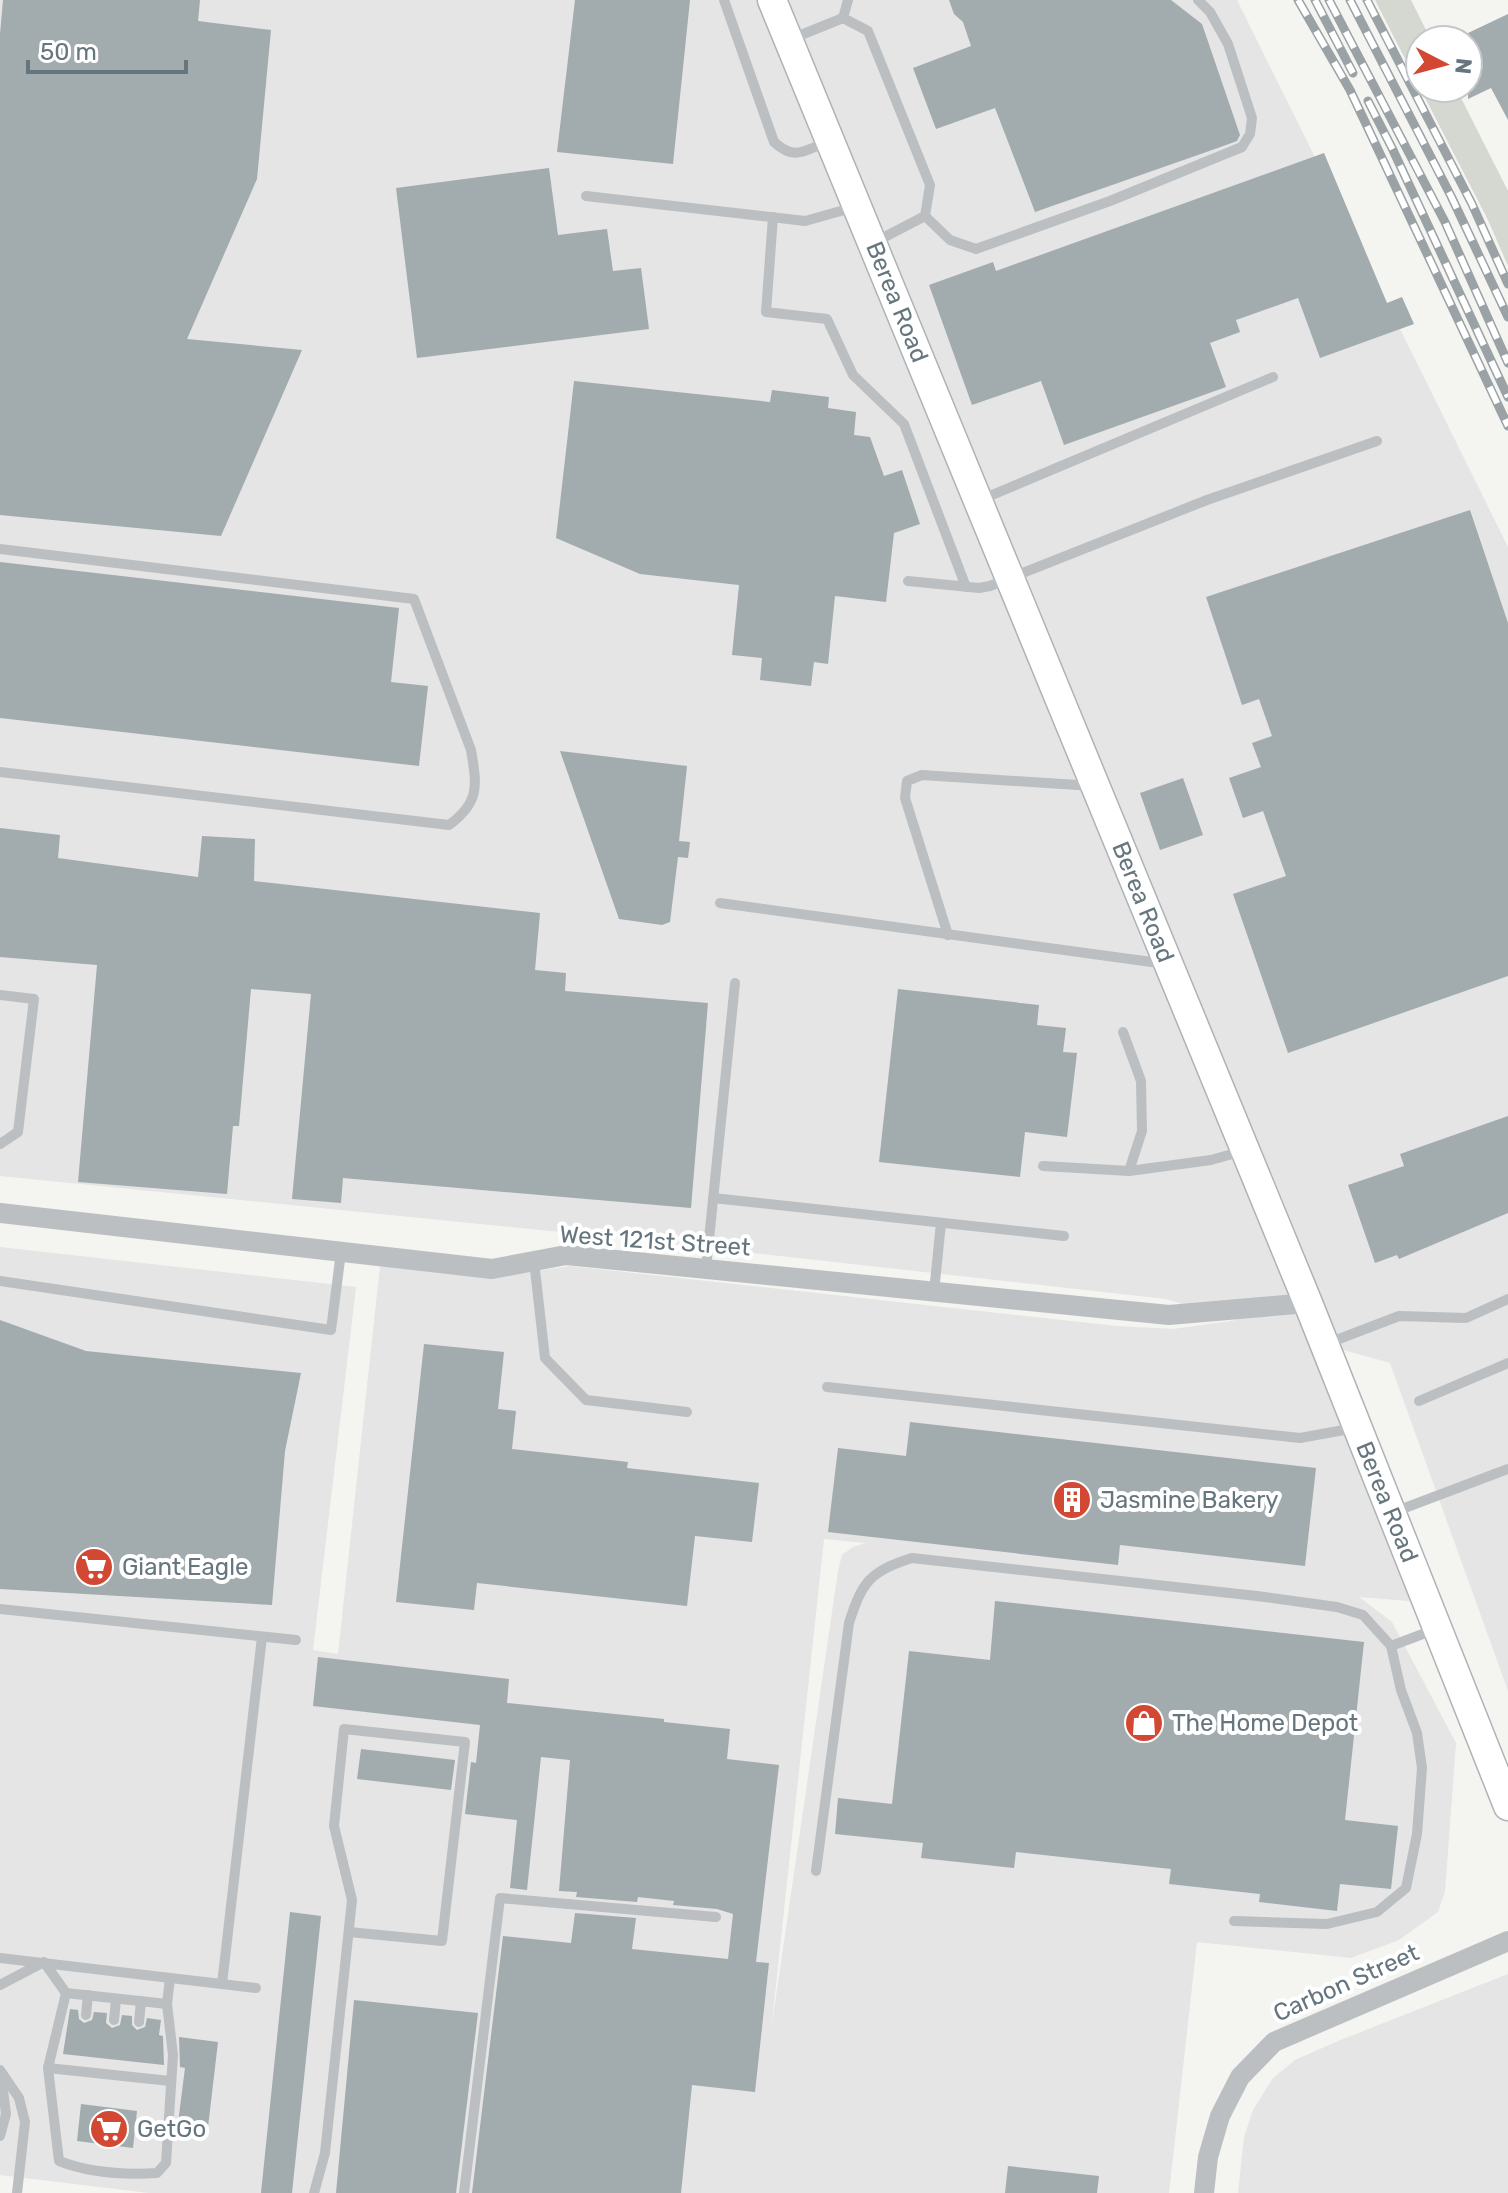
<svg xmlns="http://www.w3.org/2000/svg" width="1508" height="2193" font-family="Rubik,sans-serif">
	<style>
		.built { fill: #e4e5e4; fill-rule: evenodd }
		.green { fill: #d4d8d0 }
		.building { fill: #a2abae }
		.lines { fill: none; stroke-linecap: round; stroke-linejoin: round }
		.secondary-casing { stroke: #aeb3b7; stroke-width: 31 }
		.service { stroke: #bbbfc2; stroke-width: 10 }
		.minor { stroke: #bbbfc2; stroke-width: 20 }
		.secondary { stroke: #fff; stroke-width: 28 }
		.rail-casing { stroke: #9ba2a6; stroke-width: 9 }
		.rail { stroke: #fff; stroke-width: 6; stroke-dasharray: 18; stroke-linecap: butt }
		.labels { text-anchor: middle; stroke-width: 8; stroke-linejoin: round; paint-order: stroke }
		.street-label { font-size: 24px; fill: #66767f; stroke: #fff }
		.poi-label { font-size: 24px; fill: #66767f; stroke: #fff; text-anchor: start }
	</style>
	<rect width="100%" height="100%" fill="#f4f4f0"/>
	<g class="built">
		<path d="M0 0H1237L1508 547V1691L1390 1363 1319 1343 1422 1602 1359 1597 1392 1622 1456 1743 1445 1891 1438 1912 1399 1940 1351 1958 1197 1942 1169 2193H149L0 2175V1247L356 1287 313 1650 338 1654 380 1266 490 1278 570 1266 1117 1326 1173 1329 1237 1320 1166 1299 601 1236 0 1176ZM824 1539 866 1543 853 1547 842 1555 838 1571 771 2031Z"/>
		<polygon points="1508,1974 1508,2193 1238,2193 1244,2137 1253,2110 1273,2078 1295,2060 1338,2041"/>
	</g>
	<g class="green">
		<polygon points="1375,0 1411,0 1431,40 1420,40 1420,88"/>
		<polygon points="1420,88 1456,88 1508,191 1508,266 1488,220"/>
	</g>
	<g class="building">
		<polygon points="3,0 200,0 198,21 271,30 257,179 187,339 302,350 221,536 0,515 0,34"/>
		<polygon points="575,0 690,0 673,164 557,152"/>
		<polygon points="949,0 1171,0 1202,24 1240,135 1237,141 1215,149 1035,212 995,108 936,129 913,68 971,46 963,22 954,14"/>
		<polygon points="1508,14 1508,120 1491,88 1468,99 1468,75 1483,67 1466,34"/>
		<polygon points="1324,153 1387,303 1402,297 1414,324 1320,358 1298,298 1236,320 1240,332 1210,343 1226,387 1064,445 1041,381 972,405 929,285 993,262 996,271"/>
		<polygon points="549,168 558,235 607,229 613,271 641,268 649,329 417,358 396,188"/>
		<polygon points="574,381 770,402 772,390 829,397 828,408 856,412 854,435 870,437 884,476 902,470 920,524 894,533 886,602 835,596 828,664 814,662 811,686 760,680 762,658 732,655 739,585 640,574 556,538"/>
		<polygon points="1470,510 1508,623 1508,976 1288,1053 1233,894 1286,876 1263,811 1243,818 1229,778 1261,767 1252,743 1272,736 1259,699 1242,705 1206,597"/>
		<polygon points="0,562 399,608 391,682 428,686 419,766 0,718"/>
		<polygon points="560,751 687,766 679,841 690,842 688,858 678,857 670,922 662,925 619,919"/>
		<polygon points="1183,778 1203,835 1160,850 1140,793"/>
		<polygon points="0,828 60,835 58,858 198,877 202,836 255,839 254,881 540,913 535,970 566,973 565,991 708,1003 691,1208 343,1178 341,1203 292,1199 311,994 251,989 239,1126 233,1126 227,1194 78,1182 97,965 0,957"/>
		<polygon points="898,989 1039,1005 1037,1025 1066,1028 1063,1052 1077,1053 1067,1137 1025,1132 1020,1177 879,1162"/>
		<polygon points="1508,1116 1508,1213 1399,1259 1397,1255 1375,1263 1348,1185 1404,1166 1400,1154"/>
		<polygon points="0,1320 86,1351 301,1373 285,1451 272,1605 0,1589"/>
		<polygon points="424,1344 504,1352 498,1409 516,1411 512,1449 628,1462 627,1468 759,1483 752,1542 695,1536 687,1606 477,1583 474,1610 396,1602"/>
		<polygon points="910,1422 1316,1468 1305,1566 1120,1545 1118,1565 828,1532 838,1448 906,1456"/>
		<polygon points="995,1601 1364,1642 1345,1820 1398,1826 1391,1889 1340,1884 1337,1911 1259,1902 1260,1894 1169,1884 1171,1869 1016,1852 1014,1868 921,1858 923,1843 835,1834 838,1798 892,1804 909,1651 990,1660"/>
		<polygon points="318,1657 509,1679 507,1703 664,1719 664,1722 730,1729 727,1759 779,1765 756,1962 769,1963 755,2092 692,2085 681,2193 472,2193 503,1936 571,1943 575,1913 636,1918 632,1949 728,1959 733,1914 717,1909 673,1905 674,1901 638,1897 637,1902 576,1897 577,1892 559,1891 570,1760 541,1757 527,1890 510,1888 517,1820 465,1814 471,1762 476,1763 480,1725 313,1706"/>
		<polygon points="361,1749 455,1760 451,1790 357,1779"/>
		<polygon points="290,1912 321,1916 292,2193 261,2193"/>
		<polygon points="354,2000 478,2013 456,2193 336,2193"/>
		<polygon points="70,2009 78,2010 79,2019 84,2023 92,2020 94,2012 107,2013 106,2023 112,2028 120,2025 122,2015 132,2016 132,2025 137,2030 145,2027 147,2018 161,2020 159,2035 163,2036 164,2065 63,2054"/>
		<polygon points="179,2037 218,2042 208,2127 178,2123 185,2068 180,2067"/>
		<polygon points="81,2104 137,2111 133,2148 77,2141"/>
		<polygon points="1008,2166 1099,2176 1097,2193 1005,2193"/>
	</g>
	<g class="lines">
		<g class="secondary-casing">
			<polyline id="secondary" points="772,0 1308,1303 1508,1806"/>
		</g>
		<g class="service">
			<path d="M724 0 774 142C795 161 803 151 827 142"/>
			<polyline points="843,18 848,0"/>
			<polyline points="791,39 843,18 868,31 930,185 925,216 873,243"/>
			<polyline points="586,196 805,221 855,207"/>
			<polyline points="925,216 950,240 976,249 1110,201 1242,147 1250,134 1252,118 1228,44 1210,12 1198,0"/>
			<polyline points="773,217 766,312 827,319 853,375 904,424 966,587"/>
			<polyline points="980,500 1273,377"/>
			<path d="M0 549 414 599 471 750C477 786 480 802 449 825L0 772"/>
			<polyline points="908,581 979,588 990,586 1207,500 1377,441"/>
			<polyline points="720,903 1166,964"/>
			<polyline points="948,935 905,798 907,781 922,775 1093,786"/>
			<polyline points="0,995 34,999 18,1132 0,1144"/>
			<polyline points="1123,1032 1141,1081 1142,1131 1129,1171"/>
			<polyline points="1043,1166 1129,1171 1211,1160 1243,1151"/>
			<polyline points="713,1198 1064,1236"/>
			<polyline points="534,1261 545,1358 586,1400 687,1412"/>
			<polyline points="706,1269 735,983"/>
			<polyline points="0,1281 331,1330 341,1252"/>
			<polyline points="934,1292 941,1223"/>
			<polyline points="1326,1344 1399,1316 1466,1318 1508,1299"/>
			<polyline points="827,1387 1300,1438 1355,1428"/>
			<polyline points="1419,1401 1508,1363"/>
			<polyline points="1394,1512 1508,1469"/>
			<polyline points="0,1609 296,1640"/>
			<path d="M816 1871 849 1623C862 1582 870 1571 912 1558L1257 1596 1337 1607 1363 1615 1391 1646"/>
			<polyline points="1234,1921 1327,1924 1377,1912 1406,1888 1417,1834 1422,1768 1417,1733 1401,1690 1391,1646 1436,1629"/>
			<polyline points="0,1958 256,1988"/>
			<polyline points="44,1962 66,1993 167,2004 170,1978"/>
			<polyline points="222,1984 262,1637"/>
			<polyline points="0,1985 42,1963"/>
			<path d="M66 1993 48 2068 59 2161C90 2173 125 2175 157 2173L166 2163 173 2055 167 2004"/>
			<polyline points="86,2015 88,1995"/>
			<polyline points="114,2020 116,1999"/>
			<polyline points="139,2022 141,2001"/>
			<polyline points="48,2068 170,2081"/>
			<polyline points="0,2070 19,2098 25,2122 17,2193"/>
			<polyline points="0,2136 6,2114 1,2074"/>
			<polyline points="314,2193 325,2153 352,1900 334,1826 344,1729 465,1742 442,1941 349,1932"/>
			<polyline points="464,2193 500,1898 716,1917"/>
		</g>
		<g class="minor">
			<polyline points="0,1213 492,1269 566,1255 1169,1315 1308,1303"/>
			<polyline points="1204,2193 1208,2157 1220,2116 1240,2077 1274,2042 1508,1941"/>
		</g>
		<use href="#secondary" class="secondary"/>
		<g class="rail-casing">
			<g id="rail">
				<polyline points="1298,0 1350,90 1508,426"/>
				<polyline points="1315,0 1353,73"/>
				<polyline points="1329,0 1445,222 1508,363"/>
				<polyline points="1350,0 1451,196 1508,317"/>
				<polyline points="1367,0 1472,204 1508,284"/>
				<polyline points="1368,101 1392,148 1508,397"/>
			</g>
		</g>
		<use href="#rail" class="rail"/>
	</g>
	<defs>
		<g id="building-disc" transform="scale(2)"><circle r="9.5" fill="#d24833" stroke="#fff"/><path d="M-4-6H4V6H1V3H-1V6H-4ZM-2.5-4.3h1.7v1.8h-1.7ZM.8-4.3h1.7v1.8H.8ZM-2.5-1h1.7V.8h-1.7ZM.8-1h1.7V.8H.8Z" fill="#fff"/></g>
		<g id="supermarket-disc" transform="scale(2)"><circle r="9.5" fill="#d24833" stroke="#fff"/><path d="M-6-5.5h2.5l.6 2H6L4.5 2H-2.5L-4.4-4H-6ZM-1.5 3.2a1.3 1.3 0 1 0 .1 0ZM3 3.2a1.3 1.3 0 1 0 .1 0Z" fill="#fff"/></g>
		<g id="shop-disc" transform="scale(2)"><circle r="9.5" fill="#d24833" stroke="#fff"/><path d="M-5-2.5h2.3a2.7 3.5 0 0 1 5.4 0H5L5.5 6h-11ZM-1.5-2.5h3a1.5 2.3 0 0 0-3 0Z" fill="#fff"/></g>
	</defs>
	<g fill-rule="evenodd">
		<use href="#building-disc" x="1072" y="1500"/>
		<use href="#supermarket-disc" x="94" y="1567"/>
		<use href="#shop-disc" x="1144" y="1723"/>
		<use href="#supermarket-disc" x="109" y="2129"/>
	</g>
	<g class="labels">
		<g class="street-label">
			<text transform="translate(897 302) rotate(68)" y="8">Berea Road</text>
			<text transform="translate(1143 902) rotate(68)" y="8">Berea Road</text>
			<text transform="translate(655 1241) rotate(4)" y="8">West 121st Street</text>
			<text transform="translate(1387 1502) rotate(68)" y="8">Berea Road</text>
			<text transform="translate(1346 1983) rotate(-24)" y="8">Carbon Street</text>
		</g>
		<g class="poi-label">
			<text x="1100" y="1508">Jasmine Bakery</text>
			<text x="122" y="1575">Giant Eagle</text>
			<text x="1172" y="1731">The Home Depot</text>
			<text x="137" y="2137">GetGo</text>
		</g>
	</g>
	<g transform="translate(1444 64) rotate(96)"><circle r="38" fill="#ffffff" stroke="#c2c8cc" stroke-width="2"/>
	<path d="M0-6L14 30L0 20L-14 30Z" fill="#d24833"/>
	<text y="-12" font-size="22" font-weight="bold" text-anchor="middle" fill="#66767f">N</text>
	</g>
	<path d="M28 60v12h158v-12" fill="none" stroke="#66767f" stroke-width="4"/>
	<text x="40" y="60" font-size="24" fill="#66767f" stroke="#ffffff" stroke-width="6" paint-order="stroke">50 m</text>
</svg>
